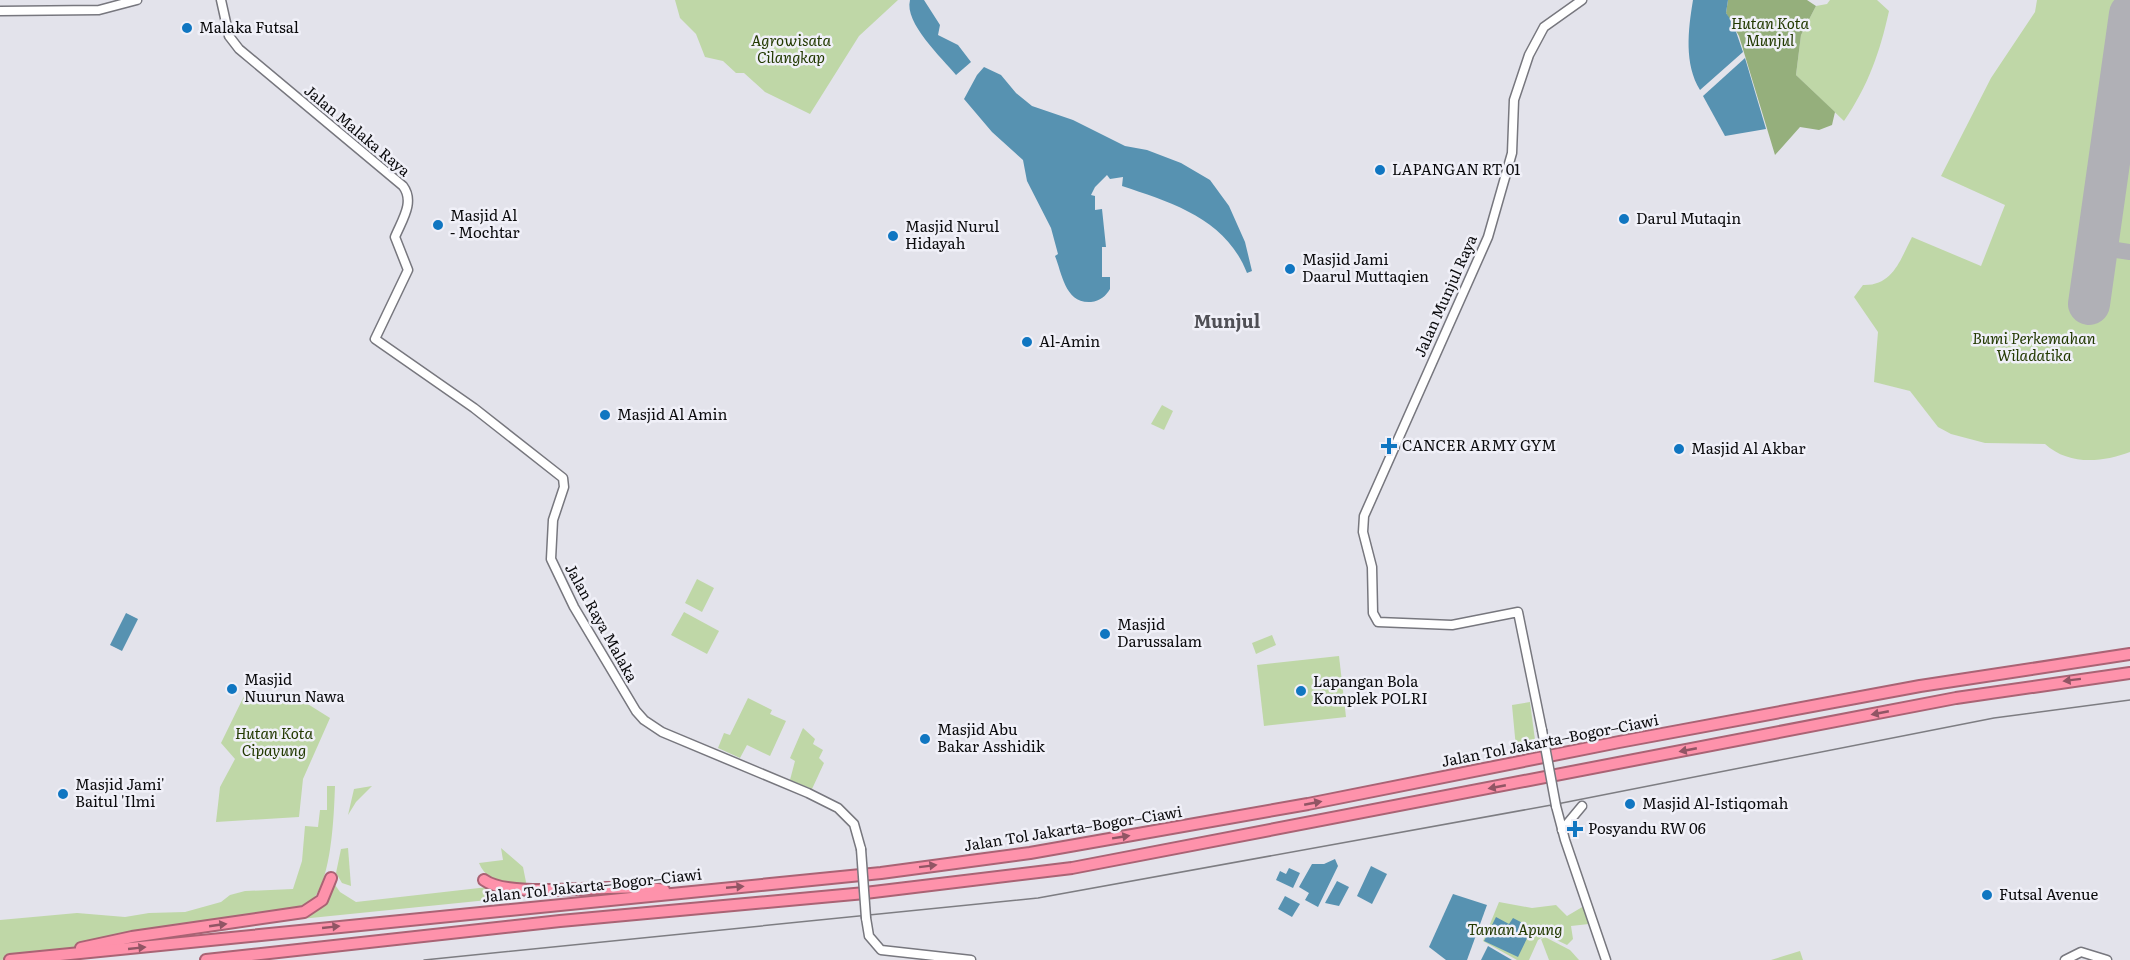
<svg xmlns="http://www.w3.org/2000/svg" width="2130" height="960" font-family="Literata,serif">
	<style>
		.green { fill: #bfd7a7 }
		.forest { fill: #95af7c }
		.water { fill: #5792b1 }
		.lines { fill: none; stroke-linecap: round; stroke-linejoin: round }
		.taxiway { stroke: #b0b0b6; stroke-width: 16 }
		.runway { stroke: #b0b0b6; stroke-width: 42 }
		.secondary-casing { stroke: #77777e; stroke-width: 11 }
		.highway-casing { stroke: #a96374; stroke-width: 14 }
		.secondary { stroke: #fff; stroke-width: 8 }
		.highway { stroke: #fe92ab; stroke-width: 10 }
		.tram { stroke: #7d7d82; stroke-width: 1.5 }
		.secondary-bridge-casing { stroke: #77777e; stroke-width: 11; stroke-linecap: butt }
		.secondary-bridge { stroke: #fff; stroke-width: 8 }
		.oneway { fill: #915564 }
		.poi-dot { fill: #1076c1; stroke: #f0f0f8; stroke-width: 2 }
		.labels { text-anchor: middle; stroke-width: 5; stroke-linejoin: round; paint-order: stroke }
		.park-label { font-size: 15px; font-style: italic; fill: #223900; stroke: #f0f0f8 }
		.poi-label { font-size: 15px; fill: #0b0b0d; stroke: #f0f0f8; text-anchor: start }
		.street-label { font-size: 15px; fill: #0b0b0d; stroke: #f0f0f8 }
		.quarter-label { font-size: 18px; font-weight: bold; fill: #505056; stroke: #f0f0f8 }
	</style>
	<rect width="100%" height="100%" fill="#e3e3eb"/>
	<g class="green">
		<polygon points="675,0 898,0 859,36 810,114 765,92 744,73 736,73 723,61 705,57 696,34 680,18"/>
		<path d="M1830 0H1877L1889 11C1880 52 1868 86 1844 121L1796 75 1801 35 1816 6 1827 4Z"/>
		<path d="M2037 0H2130V452C2101 463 2068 465 2045 444L1985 443 1951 434 1938 427 1910 391 1874 382 1878 332 1854 297 1863 285C1893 286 1900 260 1912 237L1981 266 2005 205 1941 176 1991 78 2035 12Z"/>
		<polygon points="1162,405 1173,411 1164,430 1151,424"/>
		<polygon points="697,579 714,588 702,612 685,603"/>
		<polygon points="684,612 719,631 707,654 671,635"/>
		<polygon points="1272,635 1276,645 1256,654 1252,643"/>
		<polygon points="1339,656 1346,717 1264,726 1257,665"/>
		<polygon points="287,691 330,718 303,779 299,817 216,822 220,787 235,759 221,743 245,694 266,703 269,694 279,701"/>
		<polygon points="748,698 772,710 770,714 786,721 770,756 747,745 740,758 718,748 724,733 730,735"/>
		<polygon points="1530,702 1535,740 1516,748 1512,705"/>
		<polygon points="803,728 815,739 813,744 823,750 819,758 824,763 812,789 790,780 795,761 790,758"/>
		<path d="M327 786H335C334 813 332 888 308 904 294 914 267 912 250 914V921L58 956 0 960V920L77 913 125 917 149 913 185 912 221 902 230 895 245 891 293 889 302 861 305 826 318 827 320 810H327Z"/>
		<polygon points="372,786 356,802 348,815 354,789"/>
		<polygon points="348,848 351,886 342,883 336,873 341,849"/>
		<path d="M501 848 523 867 527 887C507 887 486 881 479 863L503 860Z"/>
		<polygon points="333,882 340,892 356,902 488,887 510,894 527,896 251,924 309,913"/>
		<polygon points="1499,902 1532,908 1556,905 1567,916 1584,906 1589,924 1571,926 1573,939 1567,945 1546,935 1538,940 1529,960 1517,960 1483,941"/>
		<polygon points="1545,937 1570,950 1579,960 1549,960 1541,939"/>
		<polygon points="1800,951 1803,960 1771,960"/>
	</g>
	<polygon class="forest" points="1728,0 1807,0 1816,6 1801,35 1796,75 1835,112 1832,125 1819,130 1800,127 1775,155 1739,36 1726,13"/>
	<g class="water">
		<path d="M910 0H924L940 25 938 35 958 45 971 62 956 75C942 58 904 23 910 0Z"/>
		<path d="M1693 0H1728L1726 13 1733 23 1743 52 1700 90C1684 64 1688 30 1693 0Z"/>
		<polygon points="1745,58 1766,129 1725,136 1703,96"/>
		<path d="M984 67 1001 75 1016 93 1032 106 1073 120 1125 146 1147 150 1181 163 1210 180 1229 206 1245 242 1252 271 1247 273C1226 219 1173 203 1122 186L1123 177 1110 179 1107 175 1095 187 1091 195 1095 196V210L1102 209 1106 247H1102V277H1110V289C1106 296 1100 301 1091 302 1065 304 1062 273 1055 256L1058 254 1051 228 1027 181 1023 160 992 132 964 99 977 75Z"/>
		<polygon points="126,613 138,619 122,651 110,645"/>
		<polygon points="1335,859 1338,866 1318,907 1305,900 1309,893 1299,887 1312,864 1324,864"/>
		<polygon points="1371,866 1387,874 1372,904 1357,896"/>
		<polygon points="1289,868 1300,873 1293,888 1276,880 1280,871 1286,874"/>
		<polygon points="1337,881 1349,887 1339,906 1325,903"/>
		<polygon points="1453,894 1487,905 1467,960 1446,960 1429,947"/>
		<polygon points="1285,896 1300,904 1292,917 1278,909"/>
		<polygon points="1496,917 1509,924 1513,918 1532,928 1518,957 1484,941"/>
		<polygon points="1488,946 1512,960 1481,960"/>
	</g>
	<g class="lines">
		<polyline class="taxiway" points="2097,247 2130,252"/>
		<polyline class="runway" points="2089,304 2130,14"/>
		<g class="secondary-casing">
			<g id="secondary">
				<path d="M221 0 229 36 239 49 403 186C415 202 402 220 395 237L408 270 375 339 474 408 563 478 564 487 553 520 551 559 574 607 636 711 644 720 662 732 808 793 838 808 854 824 861 849"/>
				<polyline points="0,11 99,10 137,0"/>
				<polyline points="1542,730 1518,612 1452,625 1378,622 1373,613 1372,567 1363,532 1364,516 1488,237 1512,153 1514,100 1529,55 1544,27 1582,0"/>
				<polyline points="1556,806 1565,840 1606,960"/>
				<polyline points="1562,830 1582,806"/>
				<polyline points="866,918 869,936 881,950 971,960"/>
				<polyline points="2065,960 2081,952 2107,960"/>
			</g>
		</g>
		<g class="highway-casing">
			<g id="highway">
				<path d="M484 880C512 901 621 881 664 890"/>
				<polyline points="81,948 132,937 304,912 322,900 331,878"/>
				<polyline points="10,960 881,873 1030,853 1308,804 1619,742 1920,686 2130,654"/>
				<polyline points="206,960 560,921 865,893 1072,868 1956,698 2130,673"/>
			</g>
		</g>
		<use href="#secondary" class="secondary"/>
		<use href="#highway" class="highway"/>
		<polyline class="tram" points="424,960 1038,898 1557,804 1994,718 2130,700"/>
		<g class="secondary-bridge-casing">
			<g id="secondary-bridge">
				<polyline points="1542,730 1556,806"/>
				<polyline points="861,849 866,918"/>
			</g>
		</g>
		<use href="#secondary-bridge" class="secondary-bridge"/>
	</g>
	<defs><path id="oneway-solid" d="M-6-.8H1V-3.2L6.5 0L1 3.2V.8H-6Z" transform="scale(1.5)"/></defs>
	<g class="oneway">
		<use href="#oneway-solid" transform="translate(2072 680) rotate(173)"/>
		<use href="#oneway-solid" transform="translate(1880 713) rotate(169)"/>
		<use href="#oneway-solid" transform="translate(1688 750) rotate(169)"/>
		<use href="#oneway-solid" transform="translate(1497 787) rotate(169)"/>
		<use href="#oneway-solid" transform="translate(1313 803) rotate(-11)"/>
		<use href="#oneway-solid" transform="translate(1121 837) rotate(-9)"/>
		<use href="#oneway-solid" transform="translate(928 866) rotate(-7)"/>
		<use href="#oneway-solid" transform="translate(735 887) rotate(-5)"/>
		<use href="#oneway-solid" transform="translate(218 925) rotate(-8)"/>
		<use href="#oneway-solid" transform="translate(331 927) rotate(-6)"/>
		<use href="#oneway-solid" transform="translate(137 948) rotate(-6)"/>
	</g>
	<g class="poi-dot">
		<circle cx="187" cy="28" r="6"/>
		<circle cx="1380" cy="170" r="6"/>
		<circle cx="1624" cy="219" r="6"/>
		<circle cx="438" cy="225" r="6"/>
		<circle cx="893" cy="236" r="6"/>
		<circle cx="1290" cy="269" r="6"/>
		<circle cx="1027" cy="342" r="6"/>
		<circle cx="605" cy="415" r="6"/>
		<path d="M1386 437h6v6h6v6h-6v6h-6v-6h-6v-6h6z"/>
		<circle cx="1679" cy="449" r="6"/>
		<circle cx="1105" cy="634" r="6"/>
		<circle cx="232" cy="689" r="6"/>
		<circle cx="1301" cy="691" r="6"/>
		<circle cx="925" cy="739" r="6"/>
		<circle cx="63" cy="794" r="6"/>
		<circle cx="1630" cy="804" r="6"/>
		<path d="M1572 820h6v6h6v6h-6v6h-6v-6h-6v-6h6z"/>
		<circle cx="1987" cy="895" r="6"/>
	</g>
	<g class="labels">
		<g class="park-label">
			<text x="1770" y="29">Hutan Kota<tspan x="1770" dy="17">Munjul</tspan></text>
			<text x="791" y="46">Agrowisata<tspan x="791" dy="17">Cilangkap</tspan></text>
			<text x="2034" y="344">Bumi Perkemahan<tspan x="2034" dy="17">Wiladatika</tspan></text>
			<text x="274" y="739">Hutan Kota<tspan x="274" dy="17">Cipayung</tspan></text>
			<text x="1515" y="935">Taman Apung</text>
		</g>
		<g class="poi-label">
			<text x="199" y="33">Malaka Futsal</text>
			<text x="1392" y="175">LAPANGAN RT 01</text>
			<text x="450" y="221">Masjid Al<tspan x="450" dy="17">- Mochtar</tspan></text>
			<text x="1636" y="224">Darul Mutaqin</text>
			<text x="905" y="232">Masjid Nurul<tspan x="905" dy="17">Hidayah</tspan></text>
			<text x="1302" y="265">Masjid Jami<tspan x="1302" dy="17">Daarul Muttaqien</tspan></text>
			<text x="1039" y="347">Al-Amin</text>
			<text x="617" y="420">Masjid Al Amin</text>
			<text x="1402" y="451">CANCER ARMY GYM</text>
			<text x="1691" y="454">Masjid Al Akbar</text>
			<text x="1117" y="630">Masjid<tspan x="1117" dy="17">Darussalam</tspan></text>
			<text x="244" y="685">Masjid<tspan x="244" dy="17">Nuurun Nawa</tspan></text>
			<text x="1313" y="687">Lapangan Bola<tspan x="1313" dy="17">Komplek POLRI</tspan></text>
			<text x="937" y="735">Masjid Abu<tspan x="937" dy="17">Bakar Asshidik</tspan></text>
			<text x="75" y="790">Masjid Jami'<tspan x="75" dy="17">Baitul 'Ilmi</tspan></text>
			<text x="1642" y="809">Masjid Al-Istiqomah</text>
			<text x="1588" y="834">Posyandu RW 06</text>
			<text x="1999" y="900">Futsal Avenue</text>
		</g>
		<g class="street-label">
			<text transform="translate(357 131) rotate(40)" y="5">Jalan Malaka Raya</text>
			<text transform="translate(1446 296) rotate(-66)" y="5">Jalan Munjul Raya</text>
			<text transform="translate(601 623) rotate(61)" y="5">Jalan Raya Malaka</text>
			<text transform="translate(1550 741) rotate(-11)" y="5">Jalan Tol Jakarta–Bogor–Ciawi</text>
			<text transform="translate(1073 829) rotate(-9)" y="5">Jalan Tol Jakarta–Bogor–Ciawi</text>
			<text transform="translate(592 886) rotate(-6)" y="5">Jalan Tol Jakarta–Bogor–Ciawi</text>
		</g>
		<g class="quarter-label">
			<text x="1227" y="328">Munjul</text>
		</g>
	</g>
</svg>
